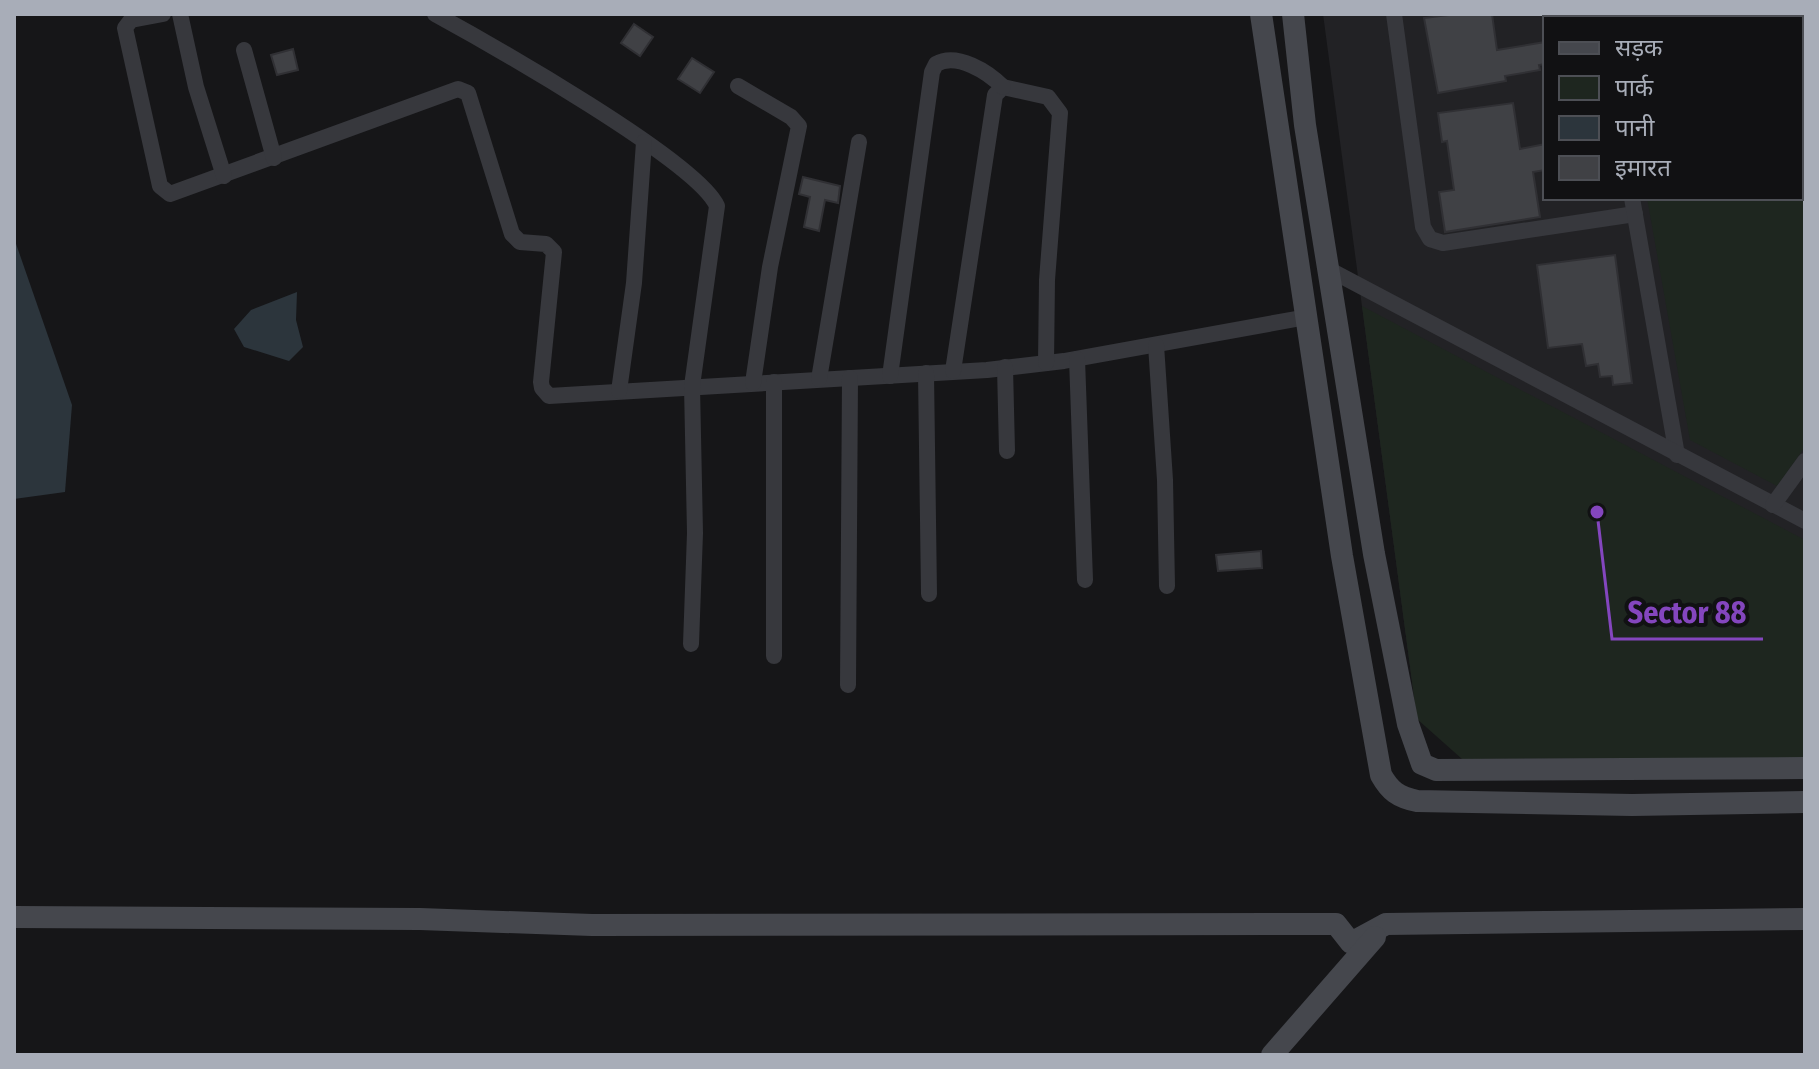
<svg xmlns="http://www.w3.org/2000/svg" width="1819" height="1069" font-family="'Fira Sans Condensed','Noto Sans Devanagari',sans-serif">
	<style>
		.built { fill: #222225; fill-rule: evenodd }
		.green { fill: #1e261f }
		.water { fill: #2c353c }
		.building { fill: #404145; stroke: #303034; stroke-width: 2 }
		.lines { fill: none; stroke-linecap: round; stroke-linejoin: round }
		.street { stroke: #37383d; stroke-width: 16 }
		.secondary { stroke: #45474d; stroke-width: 22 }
		.leader { fill: none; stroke: #8446be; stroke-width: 3 }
		.callout-dot { fill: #8446be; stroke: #111113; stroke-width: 3 }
		.callout-label { font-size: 30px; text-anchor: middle; font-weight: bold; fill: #8446be; stroke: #111113; stroke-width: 8; stroke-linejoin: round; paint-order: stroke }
	</style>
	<rect width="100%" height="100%" fill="#161618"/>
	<path class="built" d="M1323 14H1805V758L1417 719ZM1545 18H1801V198H1545Z"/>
	<g class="green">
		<polygon points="1801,105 1805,108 1805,447 1777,486 1690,440 1647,198 1801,198"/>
		<polygon points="1362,306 1805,540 1805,758 1462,759 1417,719"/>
	</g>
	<g class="water">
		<polygon points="14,238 72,405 65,492 14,499"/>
		<polygon points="297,292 296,320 303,347 289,361 244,347 234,329 251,310"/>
	</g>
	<g class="building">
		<polygon points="1457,14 1492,14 1497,50 1545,42 1545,64 1539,65 1540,70 1505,76 1506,81 1438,93 1424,18"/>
		<polygon points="634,24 653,37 640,56 621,43"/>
		<polygon points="293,49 298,70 277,75 271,55"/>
		<polygon points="692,58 714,72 700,93 678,79"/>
		<polygon points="1513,103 1520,149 1545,144 1545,170 1533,172 1540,217 1445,232 1439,192 1454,190 1447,141 1442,142 1438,113"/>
		<polygon points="803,177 840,186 838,203 825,200 819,231 804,227 810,197 799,194"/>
		<polygon points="1615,255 1632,383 1613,385 1612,376 1600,377 1598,364 1586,366 1582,344 1548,348 1537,265"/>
		<polygon points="1261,551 1262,568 1218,571 1216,555"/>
	</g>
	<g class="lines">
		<g class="street">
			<polyline points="163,14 131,20 125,28 160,186 170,194 458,89 468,93 512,234 520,242 546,244 554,252 541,382 542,388 549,396 987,370 1064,361 1307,317"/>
			<polyline points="180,14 196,87 224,176"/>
			<path d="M435 14C488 43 697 161 717 206L692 386 695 533 691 644"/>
			<polyline points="1394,14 1423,227 1430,239 1443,243 1635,214"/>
			<polyline points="1603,14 1604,18"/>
			<polyline points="1699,14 1705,18"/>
			<polyline points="244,50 274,158"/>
			<polyline points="738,86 791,117 799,126 770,267 753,383"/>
			<polyline points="1801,90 1805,93"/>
			<polyline points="1632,198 1677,455"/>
			<polyline points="1330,270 1805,521"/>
			<polyline points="1156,345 1165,480 1167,586"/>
			<polyline points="1077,359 1085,580"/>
			<polyline points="1005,367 1007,451"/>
			<polyline points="953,371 995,95 1003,87 1048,97 1060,113 1047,280 1046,363"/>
			<polyline points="926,373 929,594"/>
			<path d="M890 376 932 72 936 64C957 52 988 72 1003 87"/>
			<polyline points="819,379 859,142"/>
			<polyline points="619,391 634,283 644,142"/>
			<polyline points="1773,505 1805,461"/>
			<polyline points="774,656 774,382"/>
			<polyline points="848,685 850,378"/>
		</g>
		<g class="secondary">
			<path d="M1261 14 1342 556 1381 775C1390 791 1398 797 1417 801L1632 805 1805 802"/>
			<polyline points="1293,14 1305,125 1374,554 1408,724 1422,764 1436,770 1805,768"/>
			<polyline points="14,917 420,919 592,925 1336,924 1351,943 1386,924 1805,919"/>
			<polyline points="1272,1055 1375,937"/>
		</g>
	</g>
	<path class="leader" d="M1597 512L1612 639H1763"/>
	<circle class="callout-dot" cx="1597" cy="512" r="8"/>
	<g class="callout-label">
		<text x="1687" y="623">Sector 88</text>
	</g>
	<rect width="1819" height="1069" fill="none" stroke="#a8adb8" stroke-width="32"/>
	<rect x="1543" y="16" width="260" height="184" fill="#111113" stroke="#4d4f55" stroke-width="2"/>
	<rect x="1559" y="42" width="40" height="12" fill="#45474d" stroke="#4d4f55" stroke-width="2"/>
	<text x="1615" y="56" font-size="24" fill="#a8adb8">सड़क</text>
	<rect x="1559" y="76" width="40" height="24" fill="#1e261f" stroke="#4d4f55" stroke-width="2"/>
	<text x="1615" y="96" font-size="24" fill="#a8adb8">पार्क</text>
	<rect x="1559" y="116" width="40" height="24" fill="#2c353c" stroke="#4d4f55" stroke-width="2"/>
	<text x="1615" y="136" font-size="24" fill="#a8adb8">पानी</text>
	<rect x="1559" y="156" width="40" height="24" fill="#404145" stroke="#4d4f55" stroke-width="2"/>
	<text x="1615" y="176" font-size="24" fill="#a8adb8">इमारत</text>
</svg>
